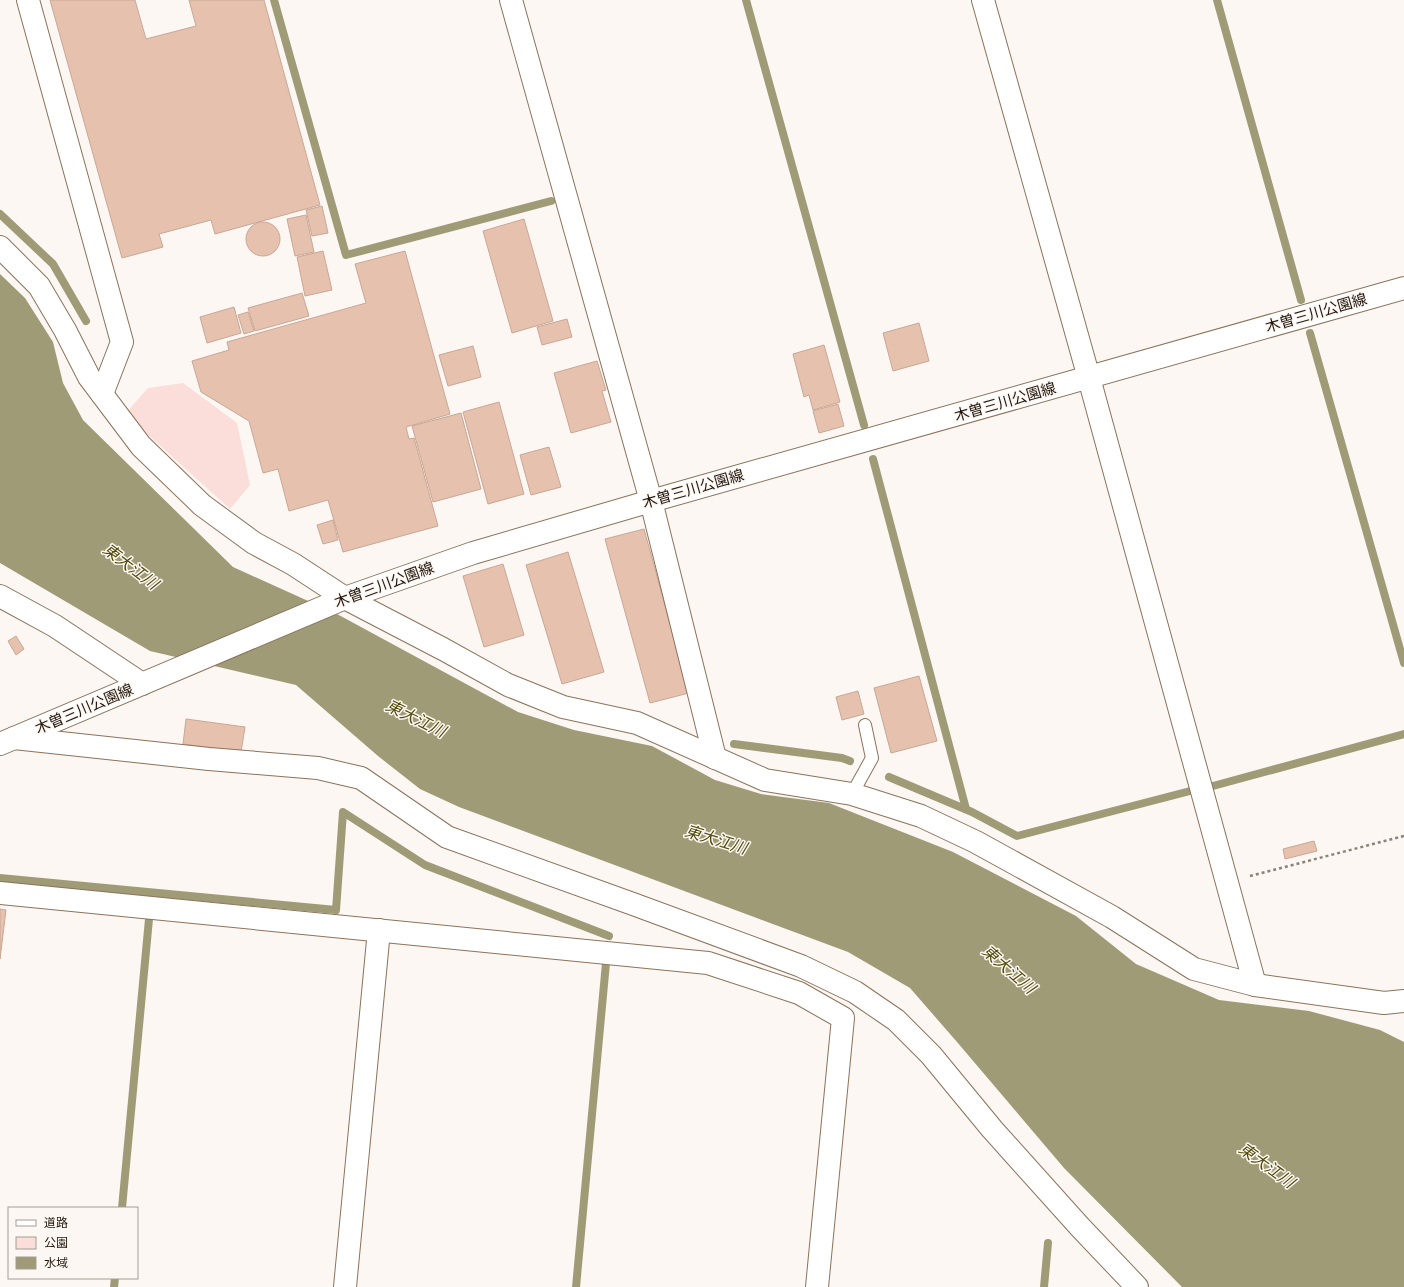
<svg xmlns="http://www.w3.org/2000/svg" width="1404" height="1287" font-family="'Space Grotesk','Noto Sans JP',sans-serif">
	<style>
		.green { fill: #fbded9 }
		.water { fill: #9f9b77 }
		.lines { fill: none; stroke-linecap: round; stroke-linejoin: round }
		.stream { stroke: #9f9b77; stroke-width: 8 }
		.building { fill: #e6c1ae; stroke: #c8a796 }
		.lane-casing { stroke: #8b735c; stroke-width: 14 }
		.street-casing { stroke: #8b735c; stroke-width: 24 }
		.secondary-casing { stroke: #8b735c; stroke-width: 24 }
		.path { stroke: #8a837b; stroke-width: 2.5; stroke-dasharray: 3 3; stroke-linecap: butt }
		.lane { stroke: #fff; stroke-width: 12 }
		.street { stroke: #fff; stroke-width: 22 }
		.secondary { stroke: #fff; stroke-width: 22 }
		.labels { text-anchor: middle; stroke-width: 3; stroke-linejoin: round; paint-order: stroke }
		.street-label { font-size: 15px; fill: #21170e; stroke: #fcf7f2 }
		.water-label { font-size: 16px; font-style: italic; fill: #524b0a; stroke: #fcf7f2 }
	</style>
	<rect width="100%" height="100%" fill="#fcf7f2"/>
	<polygon class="green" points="183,383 237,423 250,485 230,509 125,414 148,388"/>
	<polygon class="water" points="0,274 25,298 53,342 63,383 83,420 233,567 337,614 518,712 574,730 652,746 715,780 761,794 829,803 953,852 1076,916 1136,964 1219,1000 1309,1011 1380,1030 1404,1042 1404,1287 1182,1287 1064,1168 957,1042 910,988 848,952 459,807 420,789 378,756 296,685 150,651 0,563"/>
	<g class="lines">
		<g class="stream">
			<polyline points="274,0 346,255 551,201"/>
			<polyline points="746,0 864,425"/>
			<polyline points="1217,0 1301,300"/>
			<polyline points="0,214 53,264 86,321"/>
			<polyline points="1310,333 1404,663"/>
			<polyline points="873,459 966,809"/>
			<polyline points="734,744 842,758 850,761"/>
			<polyline points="889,777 972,812 1017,836 1194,790"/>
			<polyline points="1213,786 1404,734"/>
			<polyline points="0,878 336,910 343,812 425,865 609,936"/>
			<polyline points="122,1208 149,919"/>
			<polyline points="114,1287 115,1278"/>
			<polyline points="576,1287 606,963"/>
			<polyline points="1044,1287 1048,1243"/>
		</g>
	</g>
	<g class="building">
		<polygon points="50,0 135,0 146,39 196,26 189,0 264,0 320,205 215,234 211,220 159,234 163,247 122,258"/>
		<polygon points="322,206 328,233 312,236 306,210"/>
		<polygon points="306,215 314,252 295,256 287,219"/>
		<polygon points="524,219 553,321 512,333 483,231"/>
		<circle cx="263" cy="239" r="17"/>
		<polygon points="323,251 332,290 305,296 297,257"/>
		<polygon points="405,251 450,414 406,427 409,439 414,438 438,526 343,552 328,500 289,511 278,469 263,473 249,421 201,392 192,361 229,350 227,342 366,303 355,264"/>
		<polygon points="302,293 309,316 255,331 248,308"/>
		<polygon points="234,307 241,333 207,343 200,317"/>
		<polygon points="248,312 254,331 244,334 238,315"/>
		<polygon points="567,319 572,337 542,345 537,327"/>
		<polygon points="919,323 929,361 893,371 883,333"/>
		<polygon points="824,345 840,402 813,410 809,395 804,397 793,354"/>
		<polygon points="473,346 481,377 448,386 439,355"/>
		<polygon points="597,361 606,390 602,391 611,422 571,433 554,373"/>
		<polygon points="499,402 524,494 488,504 463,412"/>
		<polygon points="838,404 844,426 819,433 813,411"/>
		<polygon points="461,413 481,489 433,502 412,426"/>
		<polygon points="549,447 561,487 531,495 520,455"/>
		<polygon points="333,520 338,540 323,544 317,525"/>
		<polygon points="644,529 689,693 650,703 605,539"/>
		<polygon points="568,552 604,672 562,684 526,565"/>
		<polygon points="503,564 524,635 484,647 463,576"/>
		<polygon points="16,636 24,649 16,655 8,641"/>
		<polygon points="919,676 937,741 891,753 874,688"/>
		<polygon points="858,691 864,714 842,720 836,697"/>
		<polygon points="186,719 245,727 241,752 183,744"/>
		<polygon points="1314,841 1317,851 1285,859 1283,849"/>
		<polygon points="0,909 6,910 0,959"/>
	</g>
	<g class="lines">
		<g class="lane-casing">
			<polyline id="lane" points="852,794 872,758 865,725"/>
		</g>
		<g class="street-casing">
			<g id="street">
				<polyline points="28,0 122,342 102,394"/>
				<polyline points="511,0 651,501 715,758"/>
				<polyline points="983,0 1089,378 1255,985"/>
				<polyline points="0,247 39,286 65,330 89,377 141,446 202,505 254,543 293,564 345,598 443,649 508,685 563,707 637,723 765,780 852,794 921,816 976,842 1112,917 1194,969 1255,985 1384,1003 1404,1001"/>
				<polyline points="0,596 55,626 142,684"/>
				<polyline points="14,738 209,759 318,768 361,778 447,837 633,904 801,966 855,992 896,1020 931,1055 992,1129 1080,1227 1137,1287"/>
				<polyline points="0,893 708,963 799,993 843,1018 817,1287"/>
				<polyline points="345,1287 379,930"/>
			</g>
		</g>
		<g class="secondary-casing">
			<polyline id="secondary" points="0,744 345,598 473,553 651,501 1404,288"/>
		</g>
		<polyline class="path" points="1250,876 1404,836"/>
		<use href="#lane" class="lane"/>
		<use href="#street" class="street"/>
		<use href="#secondary" class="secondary"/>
	</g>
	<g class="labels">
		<g class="street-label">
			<text transform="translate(1316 313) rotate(-16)" y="5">木曽三川公園線</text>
			<text transform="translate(1005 402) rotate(-16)" y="5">木曽三川公園線</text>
			<text transform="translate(693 489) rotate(-16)" y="5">木曽三川公園線</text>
			<text transform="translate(384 585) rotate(-20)" y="5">木曽三川公園線</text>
			<text transform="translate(84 709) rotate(-23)" y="5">木曽三川公園線</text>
		</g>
		<g class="water-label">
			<text transform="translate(131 566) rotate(37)" y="6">東大江川</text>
			<text transform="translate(416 718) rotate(26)" y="6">東大江川</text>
			<text transform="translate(716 839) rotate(17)" y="6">東大江川</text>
			<text transform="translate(1009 969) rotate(41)" y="6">東大江川</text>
			<text transform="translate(1267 1165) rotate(36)" y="6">東大江川</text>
		</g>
	</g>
	<rect x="8" y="1207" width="130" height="72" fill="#fcf7f2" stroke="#a49d97"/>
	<rect x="16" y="1220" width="20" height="6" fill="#ffffff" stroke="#a49d97"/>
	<text x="44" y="1227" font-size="12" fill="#21170e">道路</text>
	<rect x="16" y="1237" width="20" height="12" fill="#fbded9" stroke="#a49d97"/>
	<text x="44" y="1247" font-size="12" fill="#21170e">公園</text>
	<rect x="16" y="1257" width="20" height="12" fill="#9f9b77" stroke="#a49d97"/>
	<text x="44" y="1267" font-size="12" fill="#21170e">水域</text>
</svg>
